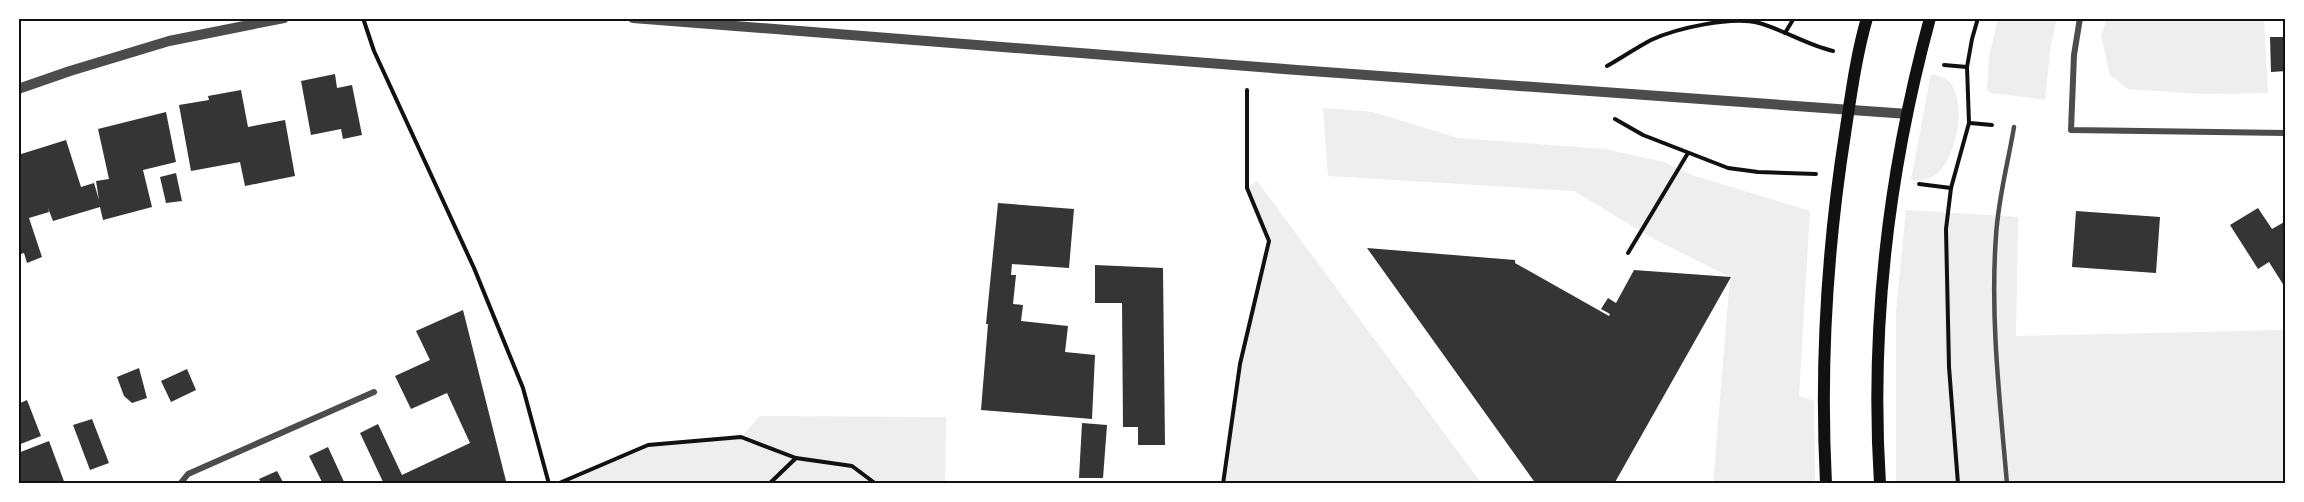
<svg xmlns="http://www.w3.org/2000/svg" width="2304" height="502" font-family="Georgia,serif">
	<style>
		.green { fill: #eee }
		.building { fill: #353535 }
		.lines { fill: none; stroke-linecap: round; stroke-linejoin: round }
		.path { stroke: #111; stroke-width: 4 }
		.service { stroke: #4c4c4c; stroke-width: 4.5 }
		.minor { stroke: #4c4c4c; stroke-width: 6 }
		.tertiary { stroke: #4c4c4c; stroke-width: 10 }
		.secondary { stroke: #111; stroke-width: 12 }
		.neatline { fill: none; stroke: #111; stroke-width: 2 }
	</style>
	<rect width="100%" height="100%" fill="#fff"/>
	<g class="green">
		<polygon points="1998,18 2057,18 2051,44 2045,100 1991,93 1987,90 1989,57"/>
		<polygon points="2107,18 2264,18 2268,93 2204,94 2128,89 2110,75 2101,36"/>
		<path d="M1931 74C1938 76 1947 77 1951 84 1967 106 1956 161 1934 176 1927 180 1919 180 1911 180Z"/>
		<polygon points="1323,108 1373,112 1458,138 1605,149 1664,162 1692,175 1810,211 1799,396 1814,401 1815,484 1713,484 1730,277 1652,238 1574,191 1328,176"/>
		<polygon points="1257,181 1482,484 1223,484 1240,364 1269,241 1247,188"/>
		<polygon points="1906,210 2018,217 2016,336 2285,330 2286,484 1896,484 1896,311"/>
		<polygon points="760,416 946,417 945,484 557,484 648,445 741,437"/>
	</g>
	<g class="building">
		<polygon points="2270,37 2285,37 2286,71 2271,72"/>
		<polygon points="335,74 337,88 352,85 362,135 343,139 341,129 311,135 301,81"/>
		<polygon points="241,90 248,127 285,120 295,176 245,186 240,162 191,171 179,105 209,100 208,96"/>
		<polygon points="166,112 176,162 143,170 152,207 103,220 100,207 53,221 48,208 49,212 29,218 42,257 27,263 24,253 18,255 18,155 66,140 81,187 94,183 99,200 96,181 109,179 98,129"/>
		<polygon points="176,173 182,201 166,203 160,177"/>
		<polygon points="998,203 1074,209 1069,268 1012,264 1011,275 1016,275 1013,304 1023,305 1021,321 1068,326 1065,352 1095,355 1092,419 981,410 988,324 986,324"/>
		<polygon points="2258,208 2272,229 2286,221 2286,289 2269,262 2258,269 2230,225"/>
		<polygon points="2076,211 2160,217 2156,273 2072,267"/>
		<polygon points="1367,248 1515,260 1515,263 1609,316 1610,314 1601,309 1608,298 1616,303 1634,270 1731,277 1614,484 1536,484"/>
		<polygon points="1095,265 1163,268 1165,445 1138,445 1138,427 1123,427 1122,303 1095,303"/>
		<polygon points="463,310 506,481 500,484 384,484 360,433 378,424 402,475 470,443 447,393 411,409 395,376 430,360 416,331"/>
		<polygon points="139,368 147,398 132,403 124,396 117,377"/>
		<polygon points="187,369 196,390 171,402 161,381"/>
		<polygon points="27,400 41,436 18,445 18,404"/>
		<polygon points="92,419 109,463 90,470 73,425"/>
		<polygon points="1082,423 1107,425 1103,478 1079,478"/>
		<polygon points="49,441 65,484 18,484 18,453"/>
		<polygon points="328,447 345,484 323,484 309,456"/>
		<polygon points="277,471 284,484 262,484 259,479"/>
	</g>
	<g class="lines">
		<g class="path">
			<polyline points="363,18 374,51 474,268 523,388 549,484"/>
			<polyline points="1785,33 1794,18"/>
			<polyline points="1944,65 1967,67"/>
			<path d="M1607 66C1621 58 1636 48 1651 40 1677 28 1731 16 1759 23 1784 30 1807 45 1833 51"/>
			<polyline points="1615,119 1643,135 1728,168 1758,172 1816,174"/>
			<polyline points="1970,123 1992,125"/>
			<polyline points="1919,184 1951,188"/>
			<polyline points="1628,253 1688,153"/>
			<polyline points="557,484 648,445 741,437 796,458 852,466 876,484"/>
			<polyline points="769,484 796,458"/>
			<polyline points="1223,484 1240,364 1269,241 1247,188 1247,90"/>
			<polyline points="1958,484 1949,367 1946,229 1951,188 1969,123 1967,67 1972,39 1978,18"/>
		</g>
		<path class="service" d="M2007 484C2000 402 1990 318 1996 236 1998 199 2008 163 2014 127"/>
		<g class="minor">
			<polyline points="2080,18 2074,55 2071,130 2286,133"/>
			<polyline points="180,484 188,474 374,392"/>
		</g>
		<g class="tertiary">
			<polyline points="633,18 1297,70 1908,114"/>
			<polyline points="18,89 70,71 169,41 284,18"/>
		</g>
		<g class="secondary">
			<path d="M1826 484C1820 368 1827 249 1845 134 1851 95 1856 56 1867 18"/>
			<path d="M1880 484C1870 328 1889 169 1930 18"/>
		</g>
	</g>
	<rect width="2304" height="502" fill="none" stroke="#ffffff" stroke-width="39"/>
	<rect x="20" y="20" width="2264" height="462" class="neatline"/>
</svg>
